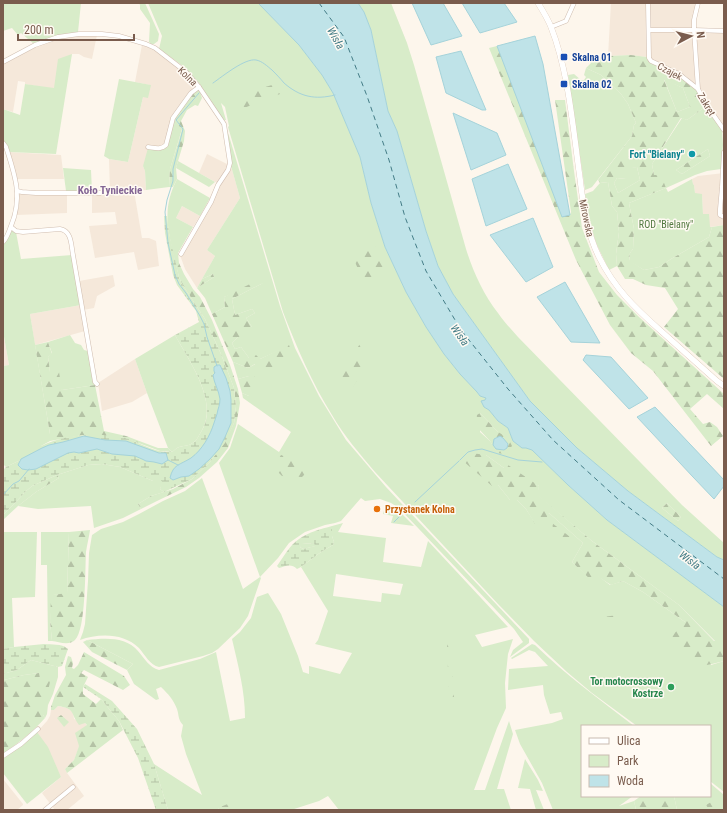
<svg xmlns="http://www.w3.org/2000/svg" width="727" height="813" font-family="'Roboto Condensed',sans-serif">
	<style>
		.residential { fill: #f5e8da }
		.green { fill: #d8ecc9; fill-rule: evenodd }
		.forest { fill: url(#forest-firs); fill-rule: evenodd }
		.wetland { fill: url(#wetland-marsh); fill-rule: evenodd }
		.water { fill: #bfe3e8; stroke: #a5d3da }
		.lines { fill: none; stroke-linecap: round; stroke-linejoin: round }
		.stream { stroke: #a5d3da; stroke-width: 1 }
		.ferry { stroke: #437c86; stroke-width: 1; stroke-dasharray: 5 4; stroke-linecap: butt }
		.street-casing { stroke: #d1beb0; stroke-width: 5 }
		.secondary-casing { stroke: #d6c0b0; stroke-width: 6 }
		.street { stroke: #fff; stroke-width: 4 }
		.secondary { stroke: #fff; stroke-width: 5.5 }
		.transit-dot { fill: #1a4fb4; stroke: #fffaf3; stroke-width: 1.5 }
		.culture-dot { fill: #0f9aa8; stroke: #fffaf3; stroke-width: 1.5 }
		.food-dot { fill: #e8710a; stroke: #fffaf3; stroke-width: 1.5 }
		.leisure-dot { fill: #2e9e5b; stroke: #fffaf3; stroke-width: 1.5 }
		.labels { text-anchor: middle; stroke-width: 3; stroke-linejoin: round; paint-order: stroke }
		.transit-label { font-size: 10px; font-weight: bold; fill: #164399; stroke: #fffaf3; text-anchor: start }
		.street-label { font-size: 10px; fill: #7a5c4d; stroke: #fffaf3 }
		.culture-label { font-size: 10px; font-weight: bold; fill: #0d838f; stroke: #fffaf3; text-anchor: end }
		.park-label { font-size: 10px; fill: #537a41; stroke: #fffaf3 }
		.food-label { font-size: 10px; font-weight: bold; fill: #c56008; stroke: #fffaf3; text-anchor: start }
		.leisure-label { font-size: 10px; font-weight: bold; fill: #27864d; stroke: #fffaf3; text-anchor: end }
		.water-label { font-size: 11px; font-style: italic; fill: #437c86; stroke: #fffaf3 }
		.neighbourhood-label { font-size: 11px; font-weight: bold; fill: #846695; stroke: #fffaf3 }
	</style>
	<defs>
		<pattern id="forest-firs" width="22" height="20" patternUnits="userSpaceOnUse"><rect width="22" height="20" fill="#d8ecc9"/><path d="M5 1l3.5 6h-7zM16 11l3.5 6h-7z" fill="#b4c2a5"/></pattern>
		<pattern id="wetland-marsh" width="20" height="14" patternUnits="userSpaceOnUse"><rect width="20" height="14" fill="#d8ecc9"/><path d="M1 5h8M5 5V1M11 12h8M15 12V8" fill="none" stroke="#b4c2a5"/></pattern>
	</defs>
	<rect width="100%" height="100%" fill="#fdf6ec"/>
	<g class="residential">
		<polygon points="611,3 695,3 695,29 724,29 724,126 708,104 700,90 686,76 673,68 654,61 647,57 631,55 608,56"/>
		<polygon points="78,35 97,35 92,59 84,57 79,54 72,54 54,89 25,84 25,82 18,81 13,112 3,109 3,64 44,43 59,38"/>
		<polygon points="142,45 155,49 181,69 198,87 174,118 166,148 162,150 156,150 143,166 145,171 146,190 134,191 142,238 149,238 156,241 159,266 138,270 134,252 95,258 89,226 117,224 115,212 92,213 92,192 110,192 109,159 128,162 143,97 150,85 135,82"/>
		<polygon points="8,152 61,155 64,179 16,179"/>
		<polygon points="207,154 231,166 240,198 207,250 215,256 197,288 185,269 180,255 219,184 199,173"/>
		<polygon points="724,173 724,225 710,227 703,214 702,194 695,194 694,185 693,184 692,179 698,176"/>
		<polygon points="67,193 67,213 17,215 19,194"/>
		<polygon points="182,206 200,216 193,227 176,218"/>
		<polygon points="113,275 115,286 97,296 94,308 83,310 79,281"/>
		<polygon points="81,305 85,331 35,345 30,314"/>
		<polygon points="3,331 9,365 3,366"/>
		<polygon points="135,359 147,393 132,402 102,411 98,383"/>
		<polygon points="58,706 67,708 73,712 74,719 85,723 87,726 74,760 65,769 67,773 84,796 67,810 55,810 42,793 61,777 37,732 47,721 50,716 51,710 54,710"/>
		<polygon points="3,779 23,804 23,805 17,810 3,810"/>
	</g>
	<g class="green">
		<polygon points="3,3 81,3 78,32 34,44 21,33 18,35 12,28 3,31"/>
		<polygon points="139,3 145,3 159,34 158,41 154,44 151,44 149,42 150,23 140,9 140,5"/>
		<path d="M148 3H258L299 45 322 75 333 93 360 157 371 203 385 247 406 292 426 327 444 354 460 374 477 392 480 396 486 398 484 407 489 410 498 421 508 428 513 441 532 450 568 485 607 520 724 607V641H715L679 605 592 541 537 495 539 486 504 468 486 455 463 460 492 485H498L510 500H517L526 509 535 523 549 513 583 543 572 562 592 580 597 575 610 585 623 581 643 592 685 622 711 665 724 661V792L710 781V726H637L592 693 567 672 534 641 498 604 375 472C360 454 344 436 332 415 312 383 297 348 283 312L228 127 229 126 225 107 221 103 226 120H223L199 83 183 66 159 49 162 36ZM480 413 498 432 497 452 490 441 480 432Z"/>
		<path d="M358 3H391L407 43 414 65 466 249C473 271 483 294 498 313 504 322 511 329 518 337L682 505 724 543V560L717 557 628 491 577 448 530 401 453 294 438 266 426 231 397 131 388 111 371 30 364 12ZM667 503 681 517 678 521 662 508Z"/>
		<polygon points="72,54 56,154 9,152 3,139 3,109 20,115 25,84 54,88 58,59"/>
		<polygon points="586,68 601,75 621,94 628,104 636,123 634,125 632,136 592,187 590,188 585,190 568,75 574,74 581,80 584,80 586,77 584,75"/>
		<polygon points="119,79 151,85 148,98 143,97 128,162 109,159 104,156"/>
		<polygon points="664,79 683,88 690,107 677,112"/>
		<path d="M705 107 722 130 723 145 721 169 707 171 695 175 666 188 668 192 692 179 693 184 694 185 695 193 702 194 703 214H709L710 227H712L709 237 671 259 659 267 644 270 629 261 630 253 633 249 634 229 629 203 666 188 654 175 652 164 682 118 687 120ZM708 149 710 156 682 174 676 170Z"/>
		<path d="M174 118 182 129 170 169 169 187 146 190 145 171 143 166 148 148C154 150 160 151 166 148Z"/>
		<path d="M226 126 280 306 295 348 319 396 346 440 386 487 529 639V643L510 657 513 650 523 642 514 629 399 508 391 503 380 499 365 501 361 498 341 521 335 523 325 525 305 532 289 543 278 558 260 577 261 578 248 616 240 628 218 649 212 653 203 656 159 667C150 665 145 655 139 648 124 633 99 633 80 640L83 632 85 624 88 581 89 553 92 535 101 529 123 522 139 514 163 501 185 491 202 478 243 589 260 577 219 463 230 448 238 424 279 452 291 432 243 398 242 393 249 396V376L238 379 233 362 248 368 289 346 260 359 249 358 241 347 235 349 232 343 238 337 252 327 246 318 255 313 252 309 235 315 232 299 263 283 224 297 225 307 212 314 205 298 197 288 214 277 213 274 202 279 215 256 207 250 240 198 231 166Z"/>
		<polygon points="178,161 215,182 209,187 176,168"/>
		<polygon points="637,167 640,180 618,193 614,183 617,178 626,179 627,168"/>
		<polygon points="63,168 91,170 92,192 66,191"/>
		<path d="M177 179 210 198 200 216 182 206 176 218 193 227 178 253H173C167 224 163 207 177 179Z"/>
		<polygon points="608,182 612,206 617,212 619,232 616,254 617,266 609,270 596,243 589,220 585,194 593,191 600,183"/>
		<polygon points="12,230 16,232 21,259 72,255 81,305 30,314 50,434 50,441 41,446 41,450 6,467 3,464 3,366 9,365 3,331 3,243"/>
		<polygon points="70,335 75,343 81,345 84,350 88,351 95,385 62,390 50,373 48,357 52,353 48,342"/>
		<path d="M175 335C189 361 220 403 201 432 199 435 197 440 194 442 188 447 183 445 177 448 175 449 174 451 172 452L168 448 147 393 135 359Z"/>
		<polygon points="102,464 120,467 153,481 163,481 160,489 164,492 151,496 138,504 141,509 123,518 94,528 91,506 38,509 18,506 36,492 59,478 57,475 88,465"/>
		<polygon points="386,504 396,508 414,526 391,523 393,516 383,514"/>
		<path d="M343 523 338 532 386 538 383 562 421 567 428 541 508 627 475 635 482 647 513 639 508 654 505 683 506 708 497 728 474 790H485L509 721 513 734 497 789H504L511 810H339L328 796 319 801 291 810H268L267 809 263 810H235H236L218 808 219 810H168L154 764 202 795 186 754 181 736 183 725C178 720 179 715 177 709 173 699 169 695 161 687L156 689 159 699 156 700 134 684 127 670 133 664 87 640C104 638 126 636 138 651 145 659 149 667 159 670L200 659 216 652 230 721 245 718C245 691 238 665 232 639L240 632 251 618 257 597 268 593 281 614 298 656 303 672 309 674V666L340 674 352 653 315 644 318 640 328 611 301 567 321 552 333 545 334 542 332 536V526ZM336 574 403 584 400 595 382 593 381 602 333 596Z"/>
		<polygon points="3,532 37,532 35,597 12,598 14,647 3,649"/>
		<polygon points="41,532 69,532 67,594 53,595 50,621 52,641 48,641 47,565 41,565"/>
		<polygon points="314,543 316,546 303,549 300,547 301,544"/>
		<path d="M532 644 535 645C566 675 600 700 634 726H582V796H633L619 806 634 801 636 810H553L542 783 520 744 515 730 552 723 563 719 561 712 550 714 544 695 543 685 508 690 509 669 548 666 535 652 529 650 512 659 511 658Z"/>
		<polygon points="31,660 58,667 58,677 53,694 48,705 47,714 45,718 43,715 39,673 24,675 4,680 3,679 3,674 17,670"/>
		<polygon points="37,732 48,747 61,777 27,804 3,773 3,759"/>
		<polygon points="525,759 538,780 543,791 536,790 544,810 536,810 530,789 518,788"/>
		<polygon points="710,783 724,795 724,810 677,810 674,796 710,796"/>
	</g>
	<g class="forest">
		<polygon points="497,46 570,215 571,212 555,100 565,100 574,171 582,228 599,272 617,295 639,317 724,394 724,409 707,394 690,409 703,424 710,422 717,427 723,436 711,446 653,371 631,353 610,325 576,260 489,48"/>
		<path d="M631 55 647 57 651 63 672 71 698 91 702 103 705 107 687 120 681 118 652 164 654 175H661L666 188 629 203 634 229 633 249 630 253 629 260 644 270 659 267 671 259 709 237 712 227 724 225V379L664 327 678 309 665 288 646 285 633 279H625L617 266 616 254 619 232 617 212 612 206 608 182 600 183 598 180 632 136 634 125 636 123 628 104 621 94 601 75 586 68 591 63 587 59 608 56ZM664 80 683 88 690 107 677 112ZM637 167 640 180 618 193 614 183 617 178 626 179 628 177 627 169Z"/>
		<polygon points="272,85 280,94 244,108 242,104 248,92"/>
		<polygon points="199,89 202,98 198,106 195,105 187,110 181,121 185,131 184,141 176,168 177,179 173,187 169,187 170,169 182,130 174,118 191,95"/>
		<polygon points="708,149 710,156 682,174 676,170"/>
		<polygon points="373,241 386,274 369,287 365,285 355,262 363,255 362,249"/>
		<polygon points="173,253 178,253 179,263 184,274 193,289 200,297 212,320 230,365 238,389 240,403 236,426 228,448 217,462 199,478 186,487 157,501 141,509 138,504 151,496 173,489 192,479 210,462 224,443 234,423 236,406 234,388 221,354 205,319 182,284 179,277"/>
		<polygon points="213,274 214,277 197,288 202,279"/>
		<polygon points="260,279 263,283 232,299 235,315 252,309 255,313 246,318 252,327 258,325 259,329 243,337 238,337 232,343 235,349 241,347 249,358 256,355 260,359 289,345 293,357 263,372 255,364 248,368 233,362 212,314 225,307 224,297"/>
		<polygon points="362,341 366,349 362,358 367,364 351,390 339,375"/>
		<polygon points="48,342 52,354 48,357 50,372 59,372 62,390 95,385 104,431 126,436 158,448 168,448 172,452 160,451 125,438 83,435 50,441 50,434 35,345"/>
		<polygon points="249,376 255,376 252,382 254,391 249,396 242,393 238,379"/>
		<polygon points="480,413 498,432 508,438 512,446 505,454 497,453 490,441 476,426 477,415"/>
		<polygon points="471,453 486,455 504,468 508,465 539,486 538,495 592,541 679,605 714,641 724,641 724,661 712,664 701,666 681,653 670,638 685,622 643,592 623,581 611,585 597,576 592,581 572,562 583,543 549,513 544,522 535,524 526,509 517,500 510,500 498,485 492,486 462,460"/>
		<polygon points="281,455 308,464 310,469 302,477 282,476 275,469 276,463"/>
		<polygon points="57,475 59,478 36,492 18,506 3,520 3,515 15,503 25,492 32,486"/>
		<polygon points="667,503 681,517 678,521 662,508"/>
		<polygon points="552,523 574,540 566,546 555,538"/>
		<path d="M90 530C89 537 87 545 86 552 85 569 86 630 75 640 69 646 59 642 52 641L50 621 51 597 53 595 67 593 69 532Z"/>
		<polygon points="618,615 618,620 602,620 603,617"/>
		<polygon points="87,640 133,664 127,670 92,652 83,642"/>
		<polygon points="451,641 454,698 449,699 447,642"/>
		<path d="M84 652 124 676 130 685 123 690 84 670 81 673 88 677 83 687V694L96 704 101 699 119 721 123 730 67 773 65 769 74 760 79 746 75 733 87 725 85 723 79 725C70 713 76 709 58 706L54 710H51V707L55 695 66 675 65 667 68 656 71 657 73 663 72 668 74 669 78 665Z"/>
		<path d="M39 673 40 678 51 677 43 715 45 718C33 732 18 743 3 754V679L4 680 24 675Z"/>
		<polygon points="61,715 69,722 64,727 57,718"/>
		<polygon points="641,796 674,796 677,810 636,810 634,801"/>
		<polygon points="713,801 720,803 720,807 708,808 706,805"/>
		<polygon points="230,803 237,809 219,810 218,808"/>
	</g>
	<g class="wetland">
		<path d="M164 216H167L169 233 179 277 182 284 205 319 221 354 234 388 236 406 234 423 225 443 210 462 192 479 164 492 160 489 162 481H153L120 467 102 464 88 465 57 475 32 486 25 492 15 503 3 515V470L6 467 41 450V446C66 434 98 432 125 438 137 441 148 449 160 451 164 452 168 452 172 452 174 451 175 449 177 448 183 445 188 447 194 442 197 440 199 435 201 432 220 403 189 361 175 335L199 322 196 311 177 285 173 275 165 233Z"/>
		<path d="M332 526V536L334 542 333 545 321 552 301 567 297 569C291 563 286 566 279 568L277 566C284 556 290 545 299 539 309 532 321 529 332 526ZM314 543 315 546 303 549 300 547 302 544Z"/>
		<path d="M44 644C52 645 61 643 68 649L62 666 58 667 31 660 17 670 3 674V649L14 647Z"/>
		<polygon points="85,684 112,701 137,729 154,764 168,810 156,810 138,758 119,721 101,699 83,687"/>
	</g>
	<g class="water">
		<polygon points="258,3 358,3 364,12 371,30 388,111 397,131 426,231 438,266 453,294 530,401 577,448 628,491 717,557 724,560 724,607 607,520 568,485 532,450 526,448 522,448 513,441 508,428 498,421 489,410 484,407 481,401 485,400 486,398 480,396 477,392 460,374 444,354 426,327 406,292 385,247 371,203 360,157 333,93 322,75 299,45"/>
		<polygon points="412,3 443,3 462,36 431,45"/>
		<polygon points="462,3 504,3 517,22 480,33"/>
		<polygon points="535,36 543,64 570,215 562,217 497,46"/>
		<polygon points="461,51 486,110 482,110 446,93 436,57"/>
		<polygon points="453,113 497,133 506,155 471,170"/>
		<polygon points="508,164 527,209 486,226 472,179"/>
		<polygon points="533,218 553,267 526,282 490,235"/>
		<polygon points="565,282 600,343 571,342 537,297"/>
		<polygon points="586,355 611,357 648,398 629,409 583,360"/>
		<path d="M217 365H220L226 378 230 391 231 400V423L225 437 219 449 210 459 199 469 189 476 181 477 173 480 170 478C173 464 180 465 191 458 202 450 210 436 214 423 215 420 216 417 217 414 218 408 220 405 220 399 219 391 214 383 213 375L215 373 214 371V367Z"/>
		<polygon points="655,407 724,480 724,486 714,499 693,477 637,417"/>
		<polygon points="84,436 105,440 126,441 159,453 166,453 168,460 162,464 154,462 146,461 142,459 135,456 112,454 97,449 79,453 74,452 68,453 36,469 28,470 22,469 18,465 21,459 42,448 49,445 63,442"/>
		<polygon points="500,436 503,438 508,444 507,448 504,450 496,449 493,445 494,439"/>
	</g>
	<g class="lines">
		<g class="stream">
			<path d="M213 83C223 76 245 58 256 60 262 61 267 66 272 70 276 74 280 78 284 83 300 97 315 100 335 95"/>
			<polyline points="199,93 176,120 183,129 173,169 173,181 167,200 165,212 168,243 175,275 179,284 186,293 200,316 204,324 207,337 217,366"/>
			<polyline points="168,460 178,465"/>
			<polyline points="460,460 468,452 475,450 482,449 518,460 542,462"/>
			<polyline points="3,495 13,484 19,481 29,469"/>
			<polyline points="415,502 459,461"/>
			<polyline points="394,522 401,515"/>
		</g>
		<polyline class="ferry" points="319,3 344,37 367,96 389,160 405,217 426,271 461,330 508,389 553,440 619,500 724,579"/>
		<g class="street-casing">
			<g id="street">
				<polyline points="648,3 649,58 651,61 679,74 698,89"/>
				<polyline points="698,3 694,20 694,30 698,89 705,103 724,130"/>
				<polyline points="551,27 566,21 574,3"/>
				<polyline points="649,30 694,30 724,31"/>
				<polyline points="3,62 35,45 58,37 79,34 102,34 119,36 146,44 155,48 186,72 199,87 224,124 230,163 228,170 218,185 211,202 181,254"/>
				<path d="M3 143 6 147C15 175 23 197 11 226 9 232 7 238 3 242"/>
				<path d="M148 147C155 148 161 150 166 145L173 118 191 93 199 87"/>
				<polyline points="724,152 722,187 720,209 720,215 724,217"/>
				<polyline points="17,191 22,192 36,193 113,193"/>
				<path d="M11 227 16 231 23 232 60 229C72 231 71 245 73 255L95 382 97 384"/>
				<polyline points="3,756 21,744 38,729"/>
				<polyline points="45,810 73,787"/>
			</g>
		</g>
		<g class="secondary-casing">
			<path id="secondary" d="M538 3C543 11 548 19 551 27 569 73 573 129 580 178 583 205 587 233 599 257 615 289 635 308 661 331 680 348 699 365 717 381L724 386"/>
		</g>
		<use href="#street" class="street"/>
		<use href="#secondary" class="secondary"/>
	</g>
	<g class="transit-dot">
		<rect x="560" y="53" width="8" height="8" rx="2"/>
		<rect x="560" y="80" width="8" height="8" rx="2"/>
	</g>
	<circle class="culture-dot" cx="692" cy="154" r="4"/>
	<circle class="food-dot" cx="377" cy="509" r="4"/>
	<circle class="leisure-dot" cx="671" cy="687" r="4"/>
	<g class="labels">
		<g class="transit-label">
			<text x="572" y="61">Skalna 01</text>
			<text x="572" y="88">Skalna 02</text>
		</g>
		<g class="street-label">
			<text transform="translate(670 71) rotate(28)" y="4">Czajek</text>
			<text transform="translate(188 76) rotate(45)" y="4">Kolna</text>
			<text transform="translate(707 104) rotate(59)" y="4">Zakręt</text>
			<text transform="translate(587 218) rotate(78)" y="4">Mirowska</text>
		</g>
		<g class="culture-label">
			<text x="684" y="158">Fort "Bielany"</text>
		</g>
		<g class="park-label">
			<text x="666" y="228">ROD "Bielany"</text>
		</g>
		<g class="food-label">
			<text x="385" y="513">Przystanek Kolna</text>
		</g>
		<g class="leisure-label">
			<text x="663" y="685">Tor motocrossowy<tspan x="663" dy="12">Kostrze</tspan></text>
		</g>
		<g class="water-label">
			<text transform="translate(336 38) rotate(60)" y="4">Wisła</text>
			<text transform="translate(460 335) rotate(55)" y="4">Wisła</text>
			<text transform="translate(690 560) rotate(37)" y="4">Wisła</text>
		</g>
		<g class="neighbourhood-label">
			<text x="110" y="194">Koło Tynieckie</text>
		</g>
	</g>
	<rect width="727" height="813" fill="none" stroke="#7a5c4d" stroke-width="8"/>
	<rect x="581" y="725" width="130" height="72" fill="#fffaf3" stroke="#cabbb1"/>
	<rect x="589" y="738" width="20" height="6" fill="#ffffff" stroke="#cabbb1"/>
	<text x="617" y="745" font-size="12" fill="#7a5c4d">Ulica</text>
	<rect x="589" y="755" width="20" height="12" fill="#d8ecc9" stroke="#cabbb1"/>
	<text x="617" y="765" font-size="12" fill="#7a5c4d">Park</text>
	<rect x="589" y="775" width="20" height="12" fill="#bfe3e8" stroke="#cabbb1"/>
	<text x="617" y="785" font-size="12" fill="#7a5c4d">Woda</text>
	<g transform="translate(691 36) rotate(83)" stroke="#fffaf3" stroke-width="3" paint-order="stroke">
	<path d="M0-3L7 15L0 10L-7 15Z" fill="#7a5c4d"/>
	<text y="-6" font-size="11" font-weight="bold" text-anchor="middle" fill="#7a5c4d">N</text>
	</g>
	<path d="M18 34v6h116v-6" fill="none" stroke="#7a5c4d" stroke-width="2"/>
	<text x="24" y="34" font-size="12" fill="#7a5c4d" stroke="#fffaf3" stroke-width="3" paint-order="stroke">200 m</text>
</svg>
